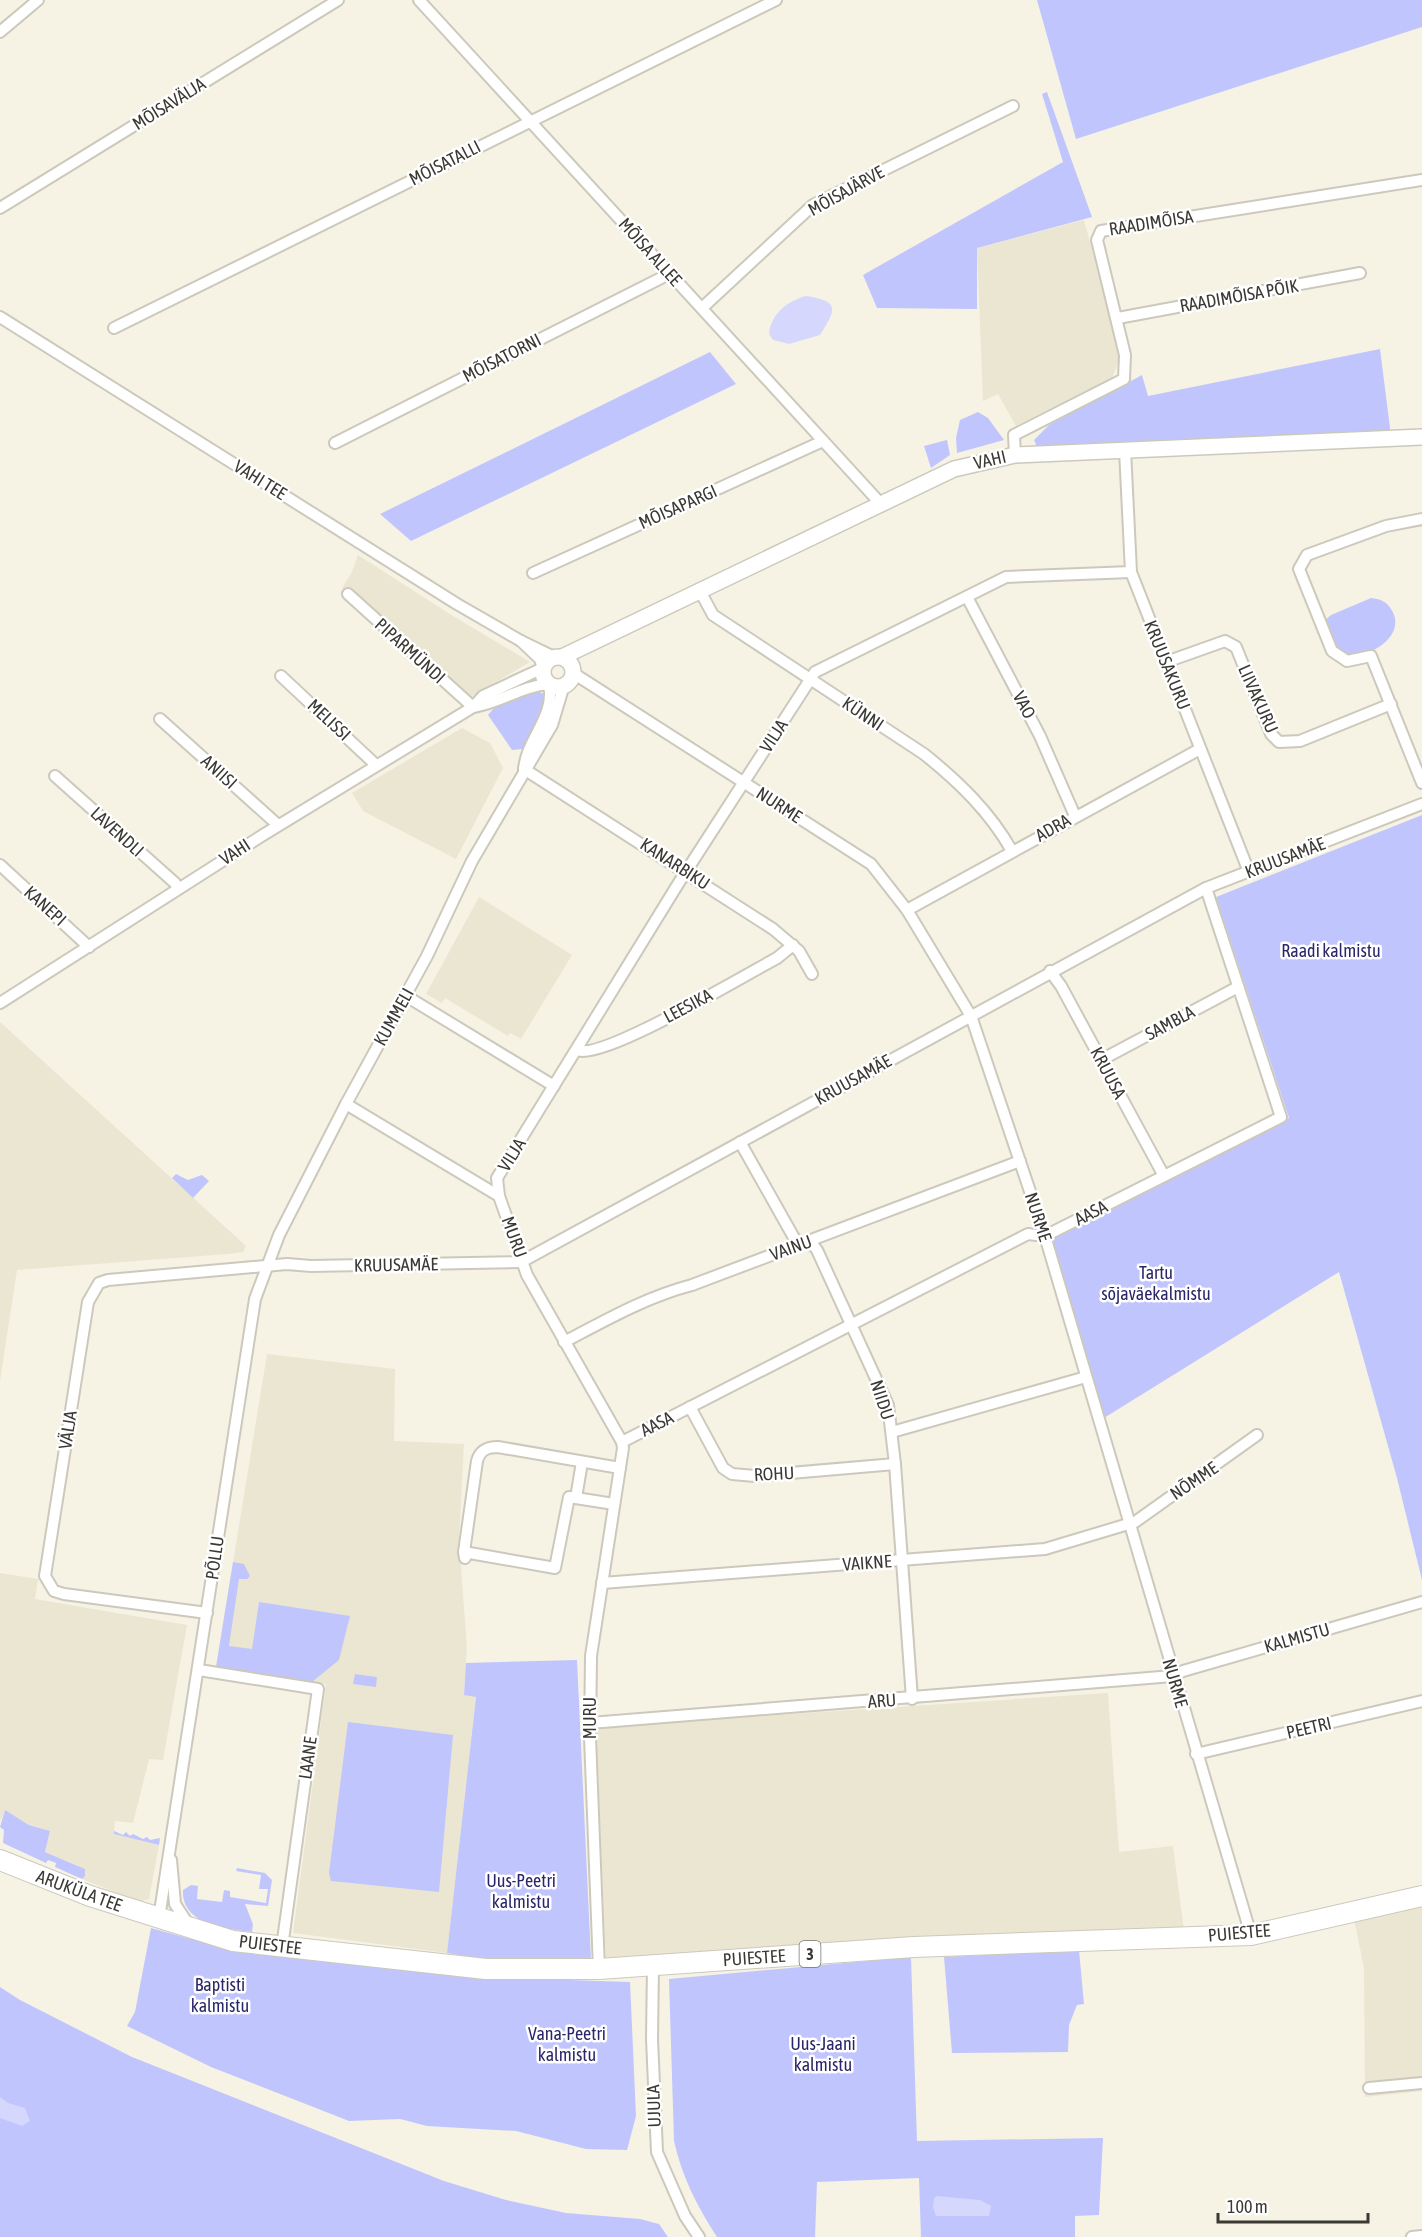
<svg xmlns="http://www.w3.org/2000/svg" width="1422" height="2237" font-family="'Asap Condensed',sans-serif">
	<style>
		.built { fill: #ebe6d2 }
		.green { fill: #c1c5fd }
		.water { fill: #d5d8fc }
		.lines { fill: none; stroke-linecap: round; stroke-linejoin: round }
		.street-casing { stroke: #ccc9bc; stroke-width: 14 }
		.secondary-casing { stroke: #ccc9bc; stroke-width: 18 }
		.highway-casing { stroke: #ccc9bc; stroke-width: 22 }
		.street { stroke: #fff; stroke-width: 10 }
		.secondary { stroke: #fff; stroke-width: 15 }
		.highway { stroke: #fff; stroke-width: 20 }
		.labels { text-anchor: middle; stroke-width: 5; stroke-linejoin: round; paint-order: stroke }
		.shield { fill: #fff; stroke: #757471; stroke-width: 1.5 }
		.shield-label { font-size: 16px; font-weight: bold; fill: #3a3934 }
		.street-label { font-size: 18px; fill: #3a3934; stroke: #fff }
		.park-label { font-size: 18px; fill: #2b2668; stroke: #fff }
	</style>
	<rect width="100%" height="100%" fill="#f6f3e5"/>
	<g class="built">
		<polygon points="1084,220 1121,356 1112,378 1016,426 998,394 983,401 977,248"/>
		<polygon points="358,555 453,616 530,662 462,702 342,588 352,572"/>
		<polygon points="462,728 490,743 503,768 456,859 363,811 352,793"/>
		<polygon points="479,897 572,955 521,1039 510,1033 508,1036 445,998 442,1003 426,994"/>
		<polygon points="0,1022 246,1246 243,1252 228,1254 17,1270 0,1381"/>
		<polygon points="267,1354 395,1369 394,1441 464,1444 459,1542 467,1647 464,1695 476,1696 447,1953 293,1933 326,1684 226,1671 216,1667"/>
		<polygon points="0,1573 38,1579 35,1599 187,1625 163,1760 149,1759 133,1823 115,1821 114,1834 159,1845 149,1899 139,1902 82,1879 79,1866 45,1852 50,1831 30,1825 5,1811 0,1821"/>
		<polygon points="1108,1693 1119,1852 1173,1846 1184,1931 606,1961 596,1727"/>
		<polygon points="1422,1903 1422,2091 1365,2097 1364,1968 1354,1919"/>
	</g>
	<g class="green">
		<polygon points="1037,0 1422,0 1422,27 1076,139"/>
		<polygon points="1047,92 1092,217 977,248 977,309 877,308 863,275 1063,162 1042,94"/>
		<polygon points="1380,349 1390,428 1389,434 1037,447 1034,440 1049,425 1142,375 1148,396"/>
		<polygon points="710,352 736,384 411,541 380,514"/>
		<polygon points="978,412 988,418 1004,440 957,453 956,438 960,420"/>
		<polygon points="947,440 950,455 931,468 924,446"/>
		<path d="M1371 598C1380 599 1386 601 1391 609 1411 639 1357 666 1338 651 1331 645 1327 630 1323 622L1331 615Z"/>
		<polygon points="535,690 546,695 547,702 523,749 512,750 488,715 493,709"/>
		<polygon points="1422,815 1422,1580 1397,1478 1339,1272 1104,1418 1051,1240 1289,1118 1216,897"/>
		<polygon points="176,1174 188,1180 202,1175 209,1181 193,1198 172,1178"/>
		<polygon points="233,1562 244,1564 250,1576 247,1579 239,1579 229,1646 252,1649 259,1602 350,1616 339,1660 312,1682 226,1671 216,1667"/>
		<polygon points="577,1660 591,1959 482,1959 447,1953 476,1697 464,1695 466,1663"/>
		<polygon points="355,1674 377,1677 376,1687 353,1684"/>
		<polygon points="348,1722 453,1735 439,1892 331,1881 329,1873"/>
		<polygon points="5,1810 29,1825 50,1831 45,1852 85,1869 85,1876 82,1879 55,1867 56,1863 48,1860 46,1863 3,1843 4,1830 0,1827"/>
		<polygon points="114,1831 123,1835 126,1832 130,1836 133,1834 143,1839 147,1837 150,1840 160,1838 159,1845 114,1834"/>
		<path d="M237 1868 265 1873 272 1880 268 1906 245 1904 253 1924 252 1932C226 1929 181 1924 183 1890L191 1885 198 1886 197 1899 222 1902 224 1890 230 1891V1897L266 1903 268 1889H259L261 1875 236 1871Z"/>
		<polygon points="151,1928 234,1951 272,1955 477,1977 630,1982 636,2116 627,2150 586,2149 516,2131 427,2126 400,2119 349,2121 211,2067 127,2026 135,2012"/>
		<polygon points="1079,1950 1084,2004 1077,2005 1069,2025 1068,2052 952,2053 944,1957"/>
		<path d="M911 1957 917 2141 1103 2138 1099 2215 1075 2216V2237H921L919 2178 817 2182 815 2237H717C697 2206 682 2177 674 2141L669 1979Z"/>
		<polygon points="0,1987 20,2000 132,2057 444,2181 506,2200 566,2213 640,2219 659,2224 668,2237 0,2237"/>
	</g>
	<g class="water">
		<path d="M806 296C842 301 835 311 820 335L789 344 773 340 769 334C771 314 787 301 806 296Z"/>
		<polygon points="0,2097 8,2103 25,2108 30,2121 22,2126 0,2118"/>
		<polygon points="937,2196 980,2200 991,2206 989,2216 936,2216 933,2207 934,2198"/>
	</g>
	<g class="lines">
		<g class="street-casing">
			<g id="street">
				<polyline points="419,0 881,504"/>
				<polyline points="0,32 38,0"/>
				<polyline points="0,208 338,0"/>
				<polyline points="702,308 813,205 1013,106"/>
				<polyline points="0,317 457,604 521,641 554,657"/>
				<polyline points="1118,318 1360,273"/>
				<polyline points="114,328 776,0"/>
				<polyline points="335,443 669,274"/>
				<polyline points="1125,450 1131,572 1249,872"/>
				<polyline points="1015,455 1014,435 1124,379 1125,355 1097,240 1101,231 1422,180"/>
				<polyline points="1422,519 1386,526 1307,555 1299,569 1332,651 1347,661 1371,656 1422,783"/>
				<polyline points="533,573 823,441"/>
				<path d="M701 593 713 615 924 754C959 782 990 812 1012 851"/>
				<polyline points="348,594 473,707"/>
				<polyline points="967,597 1040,736 1075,816"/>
				<polyline points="1166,662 1225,641 1236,647 1271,734 1279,742 1300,741 1391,704"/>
				<polyline points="573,673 871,864 907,910 971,1016 1045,1236 1251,1935"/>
				<polyline points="281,676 376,765"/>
				<path d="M473 707C500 703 522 686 549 684 556 716 527 738 524 769"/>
				<polyline points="160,719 278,825"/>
				<polyline points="524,769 773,929 799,951 812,974"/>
				<polyline points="55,776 175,883 178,889"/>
				<polyline points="0,865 89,947"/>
				<polyline points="907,910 1200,749"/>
				<polyline points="1050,971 1061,986 1164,1176"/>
				<polyline points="406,996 554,1086"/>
				<polyline points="0,1003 263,835 473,707 483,696 543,668 540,659 521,641"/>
				<path d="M577 1050C600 1062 747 974 777 958L793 945"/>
				<polyline points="1101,1060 1238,987"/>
				<polyline points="346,1104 499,1196 527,1275 622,1442 623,1448 591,1656 590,1737 599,1969"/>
				<polyline points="740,1142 793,1236 797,1242 813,1245 817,1250 888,1405 895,1464 912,1699"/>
				<polyline points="499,1196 497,1178 678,884 815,672 1006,577 1131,572"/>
				<path d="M564 1342C606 1320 646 1297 692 1285L1020 1161"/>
				<polyline points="690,1407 723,1468 732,1474 755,1476 895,1464"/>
				<polyline points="892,1432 1086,1377"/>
				<polyline points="622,1442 1028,1234 1045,1236 1281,1117 1206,888"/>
				<polyline points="576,1498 582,1462"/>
				<path d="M464 1552 477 1461C480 1450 487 1447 498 1447L620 1468"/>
				<polyline points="465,1558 464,1552 555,1568 569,1497 614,1504"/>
				<polyline points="602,1583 1045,1549 1135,1522 1257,1435"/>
				<polyline points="207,1613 64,1594 54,1591 45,1576 88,1302 99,1283 108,1280 287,1264 311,1266 521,1262 1206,888 1422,804"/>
				<polyline points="199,1670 318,1689 282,1947"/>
				<polyline points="590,1723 1173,1676 1183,1671 1422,1602"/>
				<polyline points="1196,1754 1422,1701"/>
				<polyline points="171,1860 175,1904 188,1924"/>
				<polyline points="159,1918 255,1299 279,1235 346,1104 427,956 472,861 552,725 564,685"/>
				<polyline points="653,1965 652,2039 657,2152 685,2216 699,2237"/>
				<polyline points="1369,2088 1422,2083"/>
				<polyline points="1412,2237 1422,2236"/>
			</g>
		</g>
		<g class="secondary-casing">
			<g id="secondary">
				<polyline points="562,657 954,469 1015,455 1422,437"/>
				<circle cx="558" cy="672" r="15"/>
			</g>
		</g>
		<g class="highway-casing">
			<polyline id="highway" points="0,1860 90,1896 233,1941 486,1969 599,1969 914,1947 1251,1935 1422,1896"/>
		</g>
		<use href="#street" class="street"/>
		<use href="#secondary" class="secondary"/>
		<use href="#highway" class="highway"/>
	</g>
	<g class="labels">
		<rect class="shield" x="799.5" y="1941" width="21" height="26" rx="4.5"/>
		<g class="shield-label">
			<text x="810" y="1960">3</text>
		</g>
		<g class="street-label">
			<text transform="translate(169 104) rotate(-32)" y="6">MÕISAVÄLJA</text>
			<text transform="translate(445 163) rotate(-27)" y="6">MÕISATALLI</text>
			<text transform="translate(846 191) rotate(-29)" y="6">MÕISAJÄRVE</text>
			<text transform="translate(1151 223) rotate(-9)" y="6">RAADIMÕISA</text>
			<text transform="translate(650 252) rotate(48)" y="6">MÕISA ALLEE</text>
			<text transform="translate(1239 296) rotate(-10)" y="6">RAADIMÕISA PÕIK</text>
			<text transform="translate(502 358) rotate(-27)" y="6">MÕISATORNI</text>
			<text transform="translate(990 460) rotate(-13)" y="6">VAHI</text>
			<text transform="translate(260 480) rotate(32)" y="6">VAHI TEE</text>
			<text transform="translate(678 507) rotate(-24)" y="6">MÕISAPARGI</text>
			<text transform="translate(410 651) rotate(42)" y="6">PIPARMÜNDI</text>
			<text transform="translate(1167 665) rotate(68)" y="6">KRUUSAKURU</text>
			<text transform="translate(1258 699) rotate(66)" y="6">LIIVAKURU</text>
			<text transform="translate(1024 705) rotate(62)" y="6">VAO</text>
			<text transform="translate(863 714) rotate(34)" y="6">KÜNNI</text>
			<text transform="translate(329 720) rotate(43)" y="6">MELISSI</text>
			<text transform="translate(774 736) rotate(-57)" y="6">VILJA</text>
			<text transform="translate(219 772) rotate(42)" y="6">ANIISI</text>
			<text transform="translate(779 805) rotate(33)" y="6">NURME</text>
			<text transform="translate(1053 828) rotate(-29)" y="6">ADRA</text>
			<text transform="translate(117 832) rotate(42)" y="6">LAVENDLI</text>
			<text transform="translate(235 852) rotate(-33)" y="6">VAHI</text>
			<text transform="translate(1285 858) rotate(-21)" y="6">KRUUSAMÄE</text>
			<text transform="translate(675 864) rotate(33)" y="6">KANARBIKU</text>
			<text transform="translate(45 906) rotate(42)" y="6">KANEPI</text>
			<text transform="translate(688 1006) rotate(-28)" y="6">LEESIKA</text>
			<text transform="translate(394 1017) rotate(-61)" y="6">KUMMELI</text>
			<text transform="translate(1170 1023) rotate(-28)" y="6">SAMBLA</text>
			<text transform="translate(1108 1073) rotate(62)" y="6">KRUUSA</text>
			<text transform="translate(853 1080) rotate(-29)" y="6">KRUUSAMÄE</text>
			<text transform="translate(512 1155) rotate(-58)" y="6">VILJA</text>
			<text transform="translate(1091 1213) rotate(-27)" y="6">AASA</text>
			<text transform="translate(1038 1217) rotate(72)" y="6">NURME</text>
			<text transform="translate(514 1237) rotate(70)" y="6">MURU</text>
			<text transform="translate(791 1248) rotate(-20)" y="6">VAINU</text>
			<text transform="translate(396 1265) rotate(-1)" y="6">KRUUSAMÄE</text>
			<text transform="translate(882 1400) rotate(72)" y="6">NIIDU</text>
			<text transform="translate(657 1424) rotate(-27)" y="6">AASA</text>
			<text transform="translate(68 1430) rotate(-81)" y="6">VÄLJA</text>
			<text transform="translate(774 1474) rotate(-3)" y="6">ROHU</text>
			<text transform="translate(1194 1481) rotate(-34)" y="6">NÕMME</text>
			<text transform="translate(215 1558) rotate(-82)" y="6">PÕLLU</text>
			<text transform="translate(867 1563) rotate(-4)" y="6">VAIKNE</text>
			<text transform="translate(1297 1638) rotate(-16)" y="6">KALMISTU</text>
			<text transform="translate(1175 1683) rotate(74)" y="6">NURME</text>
			<text transform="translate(882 1701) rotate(-4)" y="6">ARU</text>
			<text transform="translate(590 1718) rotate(-90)" y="6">MURU</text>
			<text transform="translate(1309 1728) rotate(-13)" y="6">PEETRI</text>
			<text transform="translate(308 1758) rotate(-82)" y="6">LAANE</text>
			<text transform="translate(79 1891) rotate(20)" y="6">ARUKÜLA TEE</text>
			<text transform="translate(1239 1933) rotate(-5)" y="6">PUIESTEE</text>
			<text transform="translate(270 1945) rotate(7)" y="6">PUIESTEE</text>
			<text transform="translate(754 1958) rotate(-4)" y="6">PUIESTEE</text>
			<text transform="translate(654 2106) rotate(-92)" y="6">UJULA</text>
		</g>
		<g class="park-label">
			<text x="1331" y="957">Raadi kalmistu</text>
			<text x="1156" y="1279">Tartu<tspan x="1156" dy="21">sõjaväekalmistu</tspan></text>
			<text x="521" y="1887">Uus-Peetri<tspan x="521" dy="21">kalmistu</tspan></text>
			<text x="220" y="1991">Baptisti<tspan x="220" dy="21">kalmistu</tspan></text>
			<text x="567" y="2040">Vana-Peetri<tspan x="567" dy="21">kalmistu</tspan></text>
			<text x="823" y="2050">Uus-Jaani<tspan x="823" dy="21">kalmistu</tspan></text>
		</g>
	</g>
	<path d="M1218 2213v9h150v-9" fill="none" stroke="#3a3934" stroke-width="3"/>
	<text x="1227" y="2213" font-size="18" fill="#3a3934" stroke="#ffffff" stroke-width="4.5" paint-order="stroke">100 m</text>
</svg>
